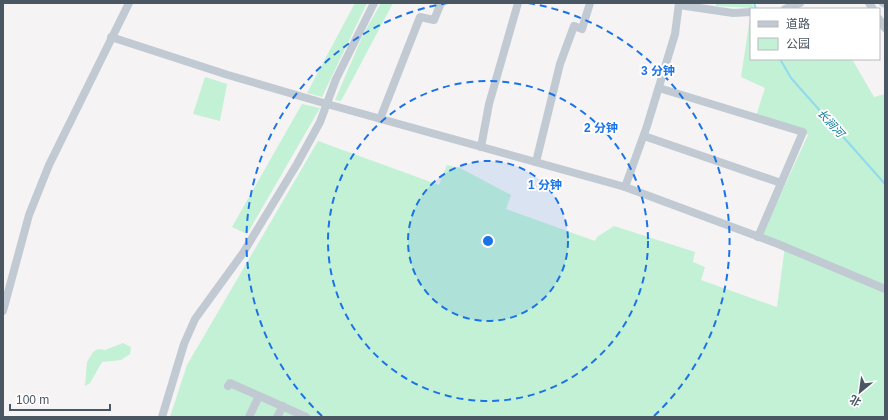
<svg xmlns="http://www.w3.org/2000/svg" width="888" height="420" font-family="Helvetica,'Noto Sans SC',sans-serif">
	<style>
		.green { fill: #c3f1d5 }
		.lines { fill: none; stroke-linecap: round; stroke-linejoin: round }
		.stream { stroke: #90daee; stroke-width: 2 }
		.minor { stroke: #c1cad2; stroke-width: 8 }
		.ring { fill: none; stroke: #1a73e8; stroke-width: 2; stroke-dasharray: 7 5 }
		.labels { text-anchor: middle; stroke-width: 4; stroke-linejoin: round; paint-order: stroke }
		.water-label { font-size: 11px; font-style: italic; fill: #0c7c9b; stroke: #fff }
		.centre { fill: #1a73e8; stroke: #fff; stroke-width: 2 }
		.ring-label { font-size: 12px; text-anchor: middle; font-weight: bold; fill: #1a73e8; stroke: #fff; stroke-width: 4; stroke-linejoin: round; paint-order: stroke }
	</style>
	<rect width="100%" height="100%" fill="#f5f3f3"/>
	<g class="green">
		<polygon points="355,3 367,3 322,97 307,93"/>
		<polygon points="381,3 393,3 341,101 335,100 363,35"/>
		<polygon points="716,3 752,3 754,8 716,6"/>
		<polygon points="750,18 751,59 852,59 874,97 885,94 885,417 170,417 187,365 318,141 439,185 447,165 460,168 511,195 506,209 595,241 597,237 614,226 695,252 693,262 705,267 701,280 777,307 785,246 761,237 808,135 802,130 756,116 765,88 741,77"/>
		<polygon points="205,77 227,84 220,121 193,114"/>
		<polygon points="302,104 320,108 247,234 232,227"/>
		<polygon points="123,343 131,347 130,354 121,360 102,362 90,383 85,386 87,362 93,352 98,349 105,350"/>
	</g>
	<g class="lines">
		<g class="stream">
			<polyline points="754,3 756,9"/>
			<polyline points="780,59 791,78 885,184"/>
		</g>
		<g class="minor">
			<polyline points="869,3 873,9"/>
			<polyline points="883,3 885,4"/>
			<polyline points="679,5 733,13 751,12"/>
			<polyline points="785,9 800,3"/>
			<polyline points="879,19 885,28"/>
			<polyline points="111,37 228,75 327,104 625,187 778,244 885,289"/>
			<polyline points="659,88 803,132 758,237"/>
			<polyline points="380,119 420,17 434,20 441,3"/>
			<polyline points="644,136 781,183"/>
			<polyline points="481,147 489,104 518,3"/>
			<polyline points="536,162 560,64 574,26 582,29 590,3"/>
			<polyline points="625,187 647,126 675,34 679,3"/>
			<polyline points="3,311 29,215 49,165 129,3"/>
			<polyline points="228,386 230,383 306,417"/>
			<polyline points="162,417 184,344 195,319 243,253 297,164 320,122 336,79 374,3"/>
			<polyline points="249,417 259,396"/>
			<polyline points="277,417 283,406"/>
		</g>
	</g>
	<circle cx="488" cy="241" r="80" fill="#1a73e8" fill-opacity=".12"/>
	<g class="ring">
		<circle cx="488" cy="241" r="80"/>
		<circle cx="488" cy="241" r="160"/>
		<path d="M322 416A241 241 0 0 1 448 3M528 3A241 241 0 0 1 654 416"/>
	</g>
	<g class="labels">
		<g class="water-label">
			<text transform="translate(831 123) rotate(48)" y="4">长涧河</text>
		</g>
	</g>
	<circle cx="488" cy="241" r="6" class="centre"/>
	<g class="ring-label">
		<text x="658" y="75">3 分钟</text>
		<text x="601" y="132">2 分钟</text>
		<text x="545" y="189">1 分钟</text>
	</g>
	<rect width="888" height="420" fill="none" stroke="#4a5661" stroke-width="8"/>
	<rect x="750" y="8" width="130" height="52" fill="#ffffff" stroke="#b7bbc0"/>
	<rect x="758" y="21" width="20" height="6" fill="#c1cad2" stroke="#b7bbc0"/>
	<text x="786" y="28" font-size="12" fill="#4a5661">道路</text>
	<rect x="758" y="38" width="20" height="12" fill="#c3f1d5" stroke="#b7bbc0"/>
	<text x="786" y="48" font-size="12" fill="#4a5661">公园</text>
	<g transform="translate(860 392) rotate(209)" stroke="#ffffff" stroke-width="3" paint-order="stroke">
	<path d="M0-3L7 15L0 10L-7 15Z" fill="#4a5661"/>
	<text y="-6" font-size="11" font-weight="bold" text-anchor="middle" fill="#4a5661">北</text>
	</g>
	<path d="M10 404v6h100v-6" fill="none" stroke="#4a5661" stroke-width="2"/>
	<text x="16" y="404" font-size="12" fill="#4a5661" stroke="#ffffff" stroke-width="3" paint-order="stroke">100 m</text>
</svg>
